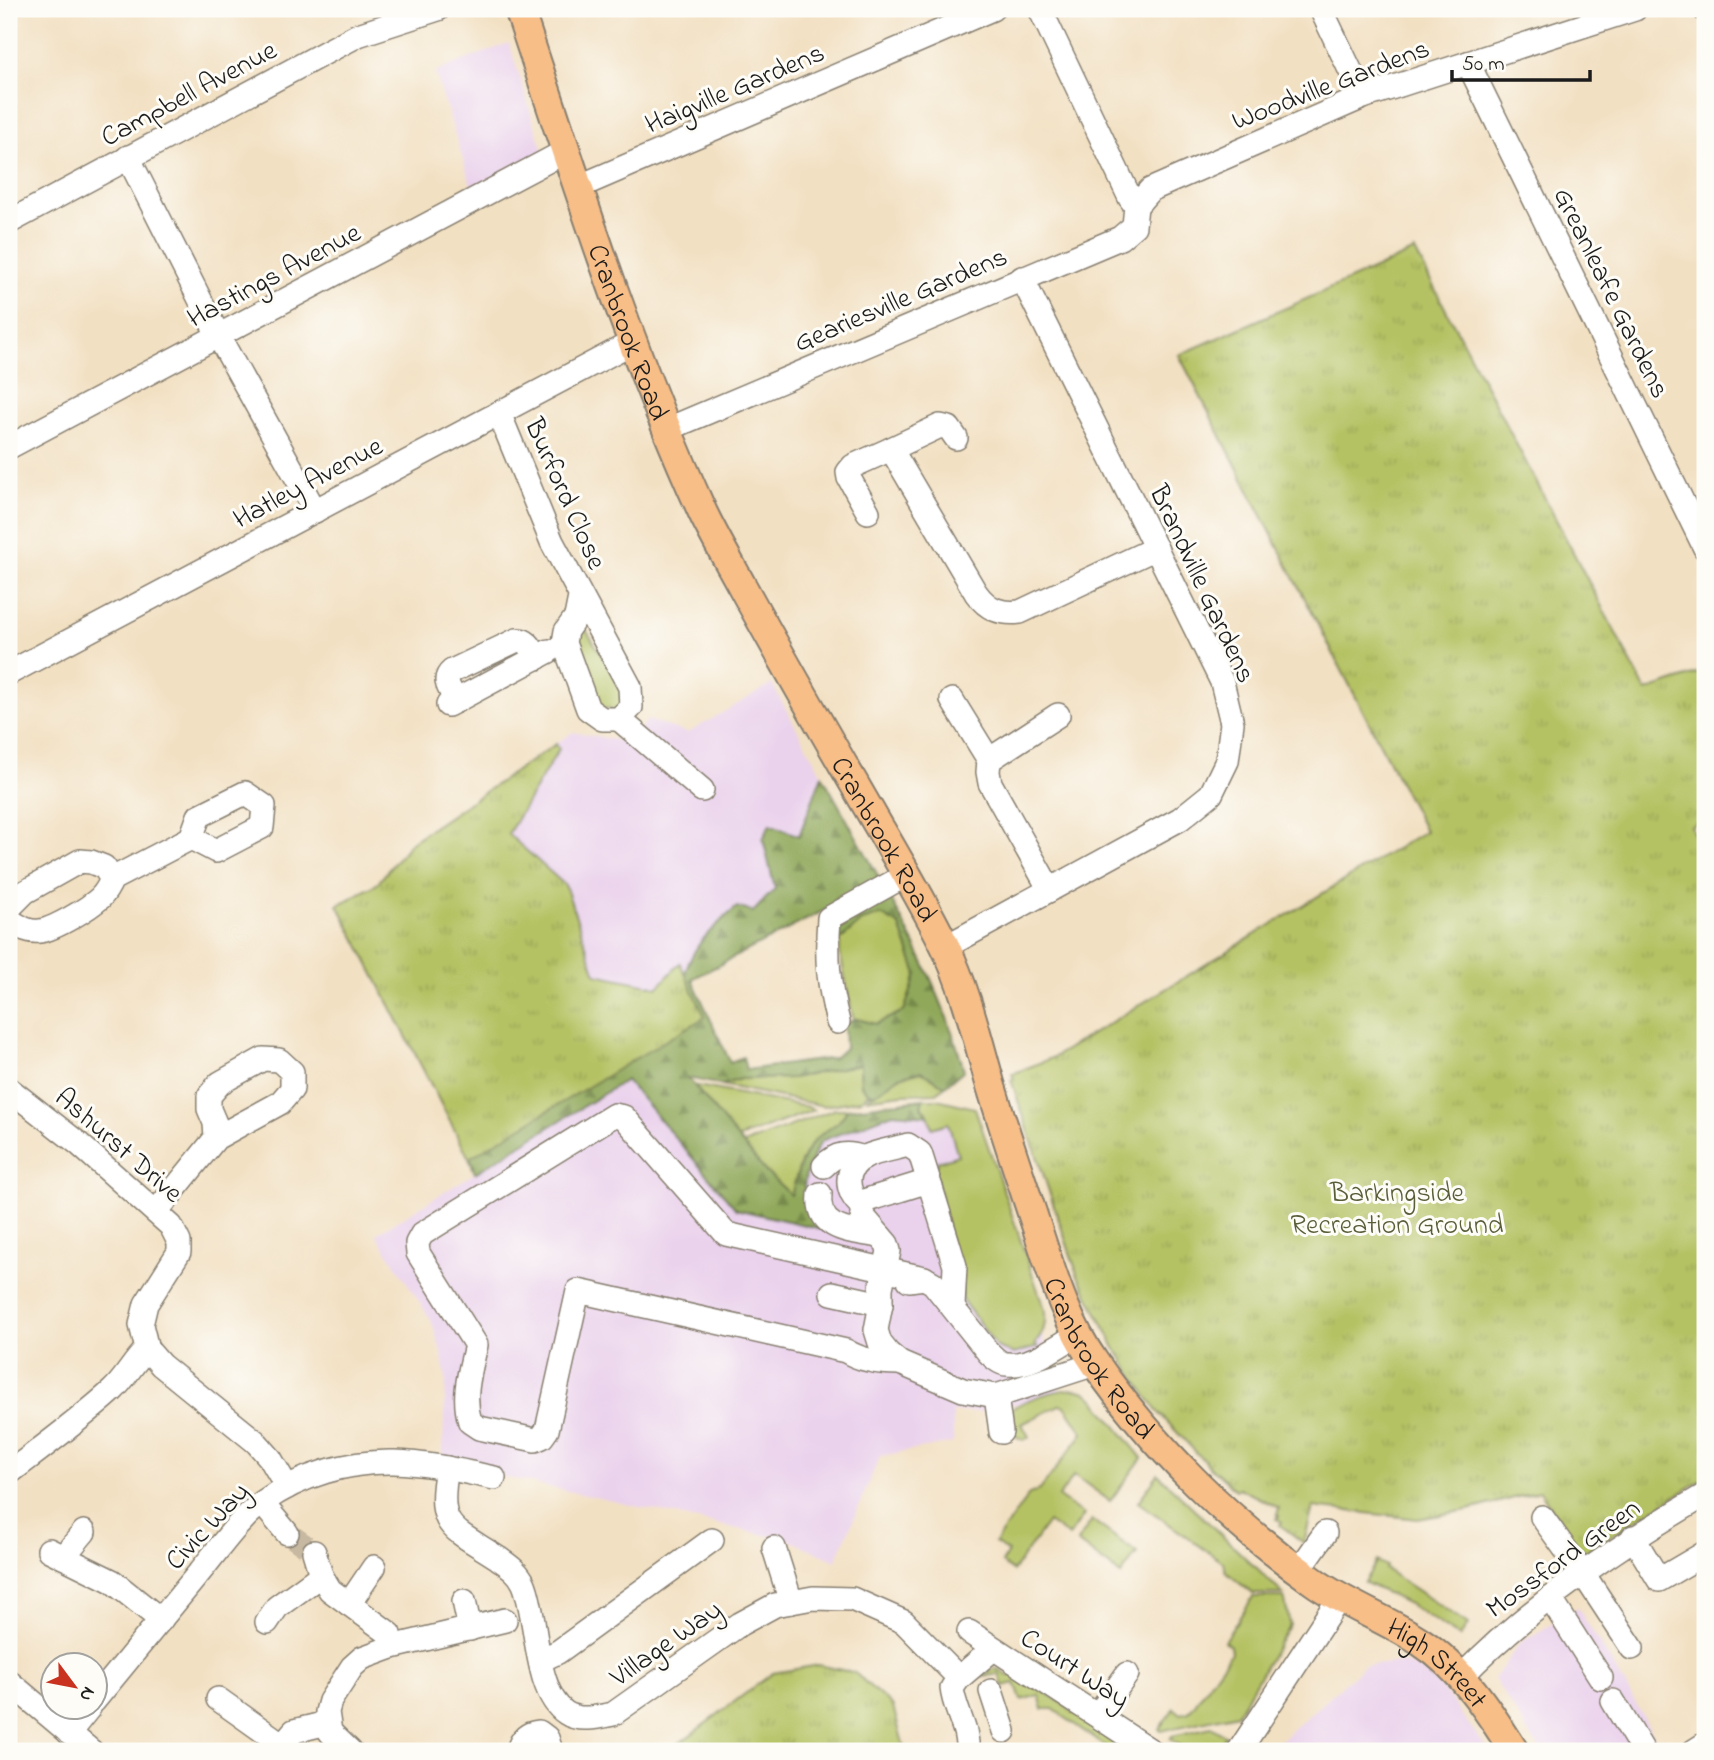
<svg xmlns="http://www.w3.org/2000/svg" width="1714" height="1760" font-family="'Indie Flower',sans-serif">
	<style>
		.built { fill: #ead1ec }
		.grass { fill: #b5c264; stroke: #686f40; stroke-width: 2 }
		.forest { fill: url(#forest-firs); stroke: #56623b; stroke-width: 2 }
		.park { fill: url(#park-tufts); stroke: #686f40; stroke-width: 2 }
		.lines { fill: none; stroke-linecap: round; stroke-linejoin: round }
		.minor-tunnel { stroke: #c7b9a1; stroke-width: 23; stroke-dasharray: 23 11; stroke-linecap: butt }
		.minor-casing { stroke: #877e6f; stroke-width: 26 }
		.major-casing { stroke: #877e6f; stroke-width: 32 }
		.minor { stroke: #fff; stroke-width: 23 }
		.major { stroke: #f7be88; stroke-width: 28 }
		.labels { text-anchor: middle; stroke-width: 6; stroke-linejoin: round; paint-order: stroke }
		.street-label { font-size: 28px; fill: #1c1c1c; stroke: #fdfcf7 }
		.park-label { font-size: 28px; fill: #595e39; stroke: #fdfcf7 }
	</style>
	<defs>
		<pattern id="forest-firs" width="22" height="20" patternUnits="userSpaceOnUse" patternTransform="scale(1.75)"><rect width="22" height="20" fill="#90a85a"/><path d="M5 1l3.5 6h-7zM16 11l3.5 6h-7z" fill="#75884a"/></pattern>
		<pattern id="park-tufts" width="24" height="20" patternUnits="userSpaceOnUse" patternTransform="scale(1.75)"><rect width="24" height="20" fill="#b5c264"/><path d="M3 7l-1-3M5 7V3M7 7l1-3M15 17l-1-3M17 17v-4M19 17l1-3" fill="none" stroke="#9ba656"/></pattern>
	</defs>
	<rect width="100%" height="100%" fill="#fdfcf7"/>
	<filter id="ink" filterUnits="userSpaceOnUse"><feTurbulence type="fractalNoise" baseFrequency=".0143" numOctaves="2"/><feDisplacementMap in="SourceGraphic" scale="14" xChannelSelector="R" yChannelSelector="G"/><feConvolveMatrix kernelMatrix="1 2 1 2 8 2 1 2 1" color-interpolation-filters="sRGB"/></filter>
	<filter id="wash" filterUnits="userSpaceOnUse"><feTurbulence type="fractalNoise" baseFrequency=".00686" numOctaves="4" result="noise"/><feDisplacementMap in="SourceGraphic" scale="28" xChannelSelector="R" yChannelSelector="G"/><feGaussianBlur stdDeviation="1.57" result="paint"/><feColorMatrix in="noise" values="0 0 0 0 0 0 0 0 0 0 0 0 0 0 0 0 0 1.4 0 .05"/><feComposite in="paint" operator="in"/></filter>
	<g filter="url(#wash)">
		<rect width="100%" height="100%" fill="#f2e0c2"/>
		<g class="built">
			<polygon points="509,43 543,152 472,188 435,72"/>
			<polygon points="772,684 877,874 685,972 705,1017 338,905 377,884 411,842 573,732 627,742 648,720 688,733"/>
			<polygon points="626,1080 736,1209 821,1228 807,1208 804,1174 821,1141 893,1113 953,1120 1035,1314 1060,1390 988,1412 953,1412 953,1443 880,1456 836,1561 792,1541 442,1463 446,1378 440,1348 431,1320 376,1234"/>
			<polygon points="1578,1608 1618,1673 1663,1751 1541,1751 1494,1679 1520,1643"/>
			<polygon points="1403,1663 1421,1669 1440,1686 1489,1751 1269,1751 1365,1665"/>
		</g>
		<g class="grass">
			<polygon points="586,630 624,690 620,710 596,707 574,635 579,631"/>
			<polygon points="881,915 900,926 917,974 904,1011 876,1024 853,1018 840,953 840,940 862,921"/>
			<polygon points="860,1064 861,1085 869,1093 861,1100 824,1106 722,1085 740,1079 793,1078"/>
			<polygon points="922,1071 945,1086 937,1093 902,1094 866,1099 899,1077"/>
			<polygon points="692,1085 808,1107 814,1110 736,1139"/>
			<path d="M923 1099H937L975 1108 1045 1311C1046 1325 1044 1333 1035 1344L1038 1347 1014 1354 997 1347 963 1301 934 1167 938 1165 937 1162 958 1155 948 1123 932 1128 927 1111 921 1106Z"/>
			<path d="M835 1109H847C841 1126 828 1127 816 1139 802 1153 795 1178 792 1196L765 1171 741 1145Z"/>
			<path d="M1074 1389 1086 1392 1095 1400 1142 1458 1110 1501 1074 1475 1059 1497 1084 1515 1069 1536 1048 1522 1013 1571 1002 1563 1008 1552 995 1543 1029 1494 1040 1490 1083 1433 1065 1406 1061 1404 1022 1424 1029 1437 1024 1440C1009 1436 1010 1425 1009 1411 1024 1399 1054 1390 1074 1389Z"/>
			<polygon points="1158,1474 1166,1482 1283,1594 1253,1594 1226,1572 1224,1563 1138,1502"/>
			<polygon points="1092,1520 1137,1553 1121,1575 1077,1542"/>
			<polygon points="1377,1561 1386,1566 1385,1569 1468,1624 1460,1637 1409,1604 1364,1582"/>
			<polygon points="1253,1597 1284,1597 1290,1624 1237,1714 1161,1731 1159,1729 1174,1708 1181,1714 1189,1712 1231,1653 1230,1646 1224,1641"/>
			<polygon points="992,1669 998,1669 1008,1676 1015,1675 1054,1698 1126,1751 1112,1751 1053,1709 1043,1709 1039,1695 1021,1700 1015,1683 1003,1686 999,1674 982,1677"/>
			<polygon points="1211,1727 1226,1736 1216,1751 1188,1751 1170,1739 1172,1736"/>
		</g>
		<path class="forest" d="M822 775 881 881 692 979 730 1062 743 1057 746 1070 834 1058 845 1048 844 1024 856 1019 876 1024 904 1011 917 974 900 926 881 915 862 921 840 940 833 936 835 927 888 894C919 951 947 1007 964 1070L945 1086 921 1071 899 1077 875 1094 869 1093 861 1085 860 1064 793 1078 740 1079 722 1085 688 1078 765 1171 791 1195C796 1178 802 1153 816 1139 828 1127 840 1126 847 1109L923 1099 921 1106 928 1116 893 1113 821 1141C801 1180 796 1192 822 1229L736 1209 626 1080 475 1173 469 1158 585 1079 682 986C689 947 709 931 737 907L753 912 775 889 763 839 770 824 799 836Z"/>
		<g class="park">
			<polygon points="1415,251 1646,691 1705,671 1705,819 1691,826 1705,865 1705,1478 1580,1555 1540,1491 1473,1509 1418,1519 1313,1507 1304,1543 1280,1525 1282,1522 1277,1519 1279,1516 1277,1514 1279,1508 1239,1488 1236,1490 1208,1465 1156,1410 1115,1348 1078,1276 1011,1080 1014,1079 1012,1074 1054,1057 1425,831 1179,355"/>
			<polygon points="556,744 559,749 508,834 565,885 596,974 658,987 680,963 705,1017 469,1158 338,905 377,884 411,842"/>
			<polygon points="819,1665 855,1673 893,1707 905,1751 669,1751 773,1673"/>
		</g>
	</g>
	<g filter="url(#ink)">
		<g class="lines">
			<polyline class="minor-tunnel" points="287,1533 314,1552"/>
			<g class="minor-casing">
				<g id="minor">
					<polyline points="1040,9 1130,198 1136,206"/>
					<polyline points="1321,9 1363,97"/>
					<polyline points="1705,9 1705,10"/>
					<polyline points="1468,63 1705,548"/>
					<polyline points="128,157 219,337 315,511"/>
					<polyline points="578,187 992,9"/>
					<polyline points="1136,206 1150,190 1363,97 1635,9"/>
					<polyline points="9,222 358,35 438,9"/>
					<polyline points="499,413 552,542 630,687 631,707 619,719 602,719 588,709 564,643 566,631 576,617 580,597"/>
					<polyline points="668,429 1120,238 1134,226 1136,206"/>
					<polyline points="9,447 566,151"/>
					<polyline points="891,449 940,426 949,428 956,438"/>
					<path d="M868 512 849 478 848 472 853 466 891 449 976 593C988 610 1001 614 1020 612L1156 548"/>
					<polyline points="9,673 633,342"/>
					<polyline points="952,700 989,760"/>
					<path d="M456 701C451 690 441 680 452 671L517 640C529 639 532 650 537 658"/>
					<polyline points="448,705 549,651"/>
					<polyline points="619,719 702,790"/>
					<polyline points="1050,890 990,783 988,772 989,760 1058,715"/>
					<polyline points="9,908 25,892 80,861 91,862 104,867 112,879"/>
					<path d="M9 920C19 926 28 933 40 931 55 929 89 908 100 898 106 892 109 886 112 879L191 838 199 816 245 793 264 806 262 827 216 851 191 838"/>
					<polyline points="945,947 1180,819 1211,794 1227,761 1232,723 1222,682 1022,278"/>
					<path d="M838 1022C828 983 826 958 829 918L906 875"/>
					<polyline points="9,1089 79,1144 171,1226 179,1242 179,1252 146,1304 141,1325 147,1349 161,1365 256,1442 270,1458 287,1487"/>
					<path d="M824 1166C836 1153 847 1152 864 1158"/>
					<path d="M820 1194C816 1232 853 1231 880 1236"/>
					<path d="M862 1206C845 1193 843 1168 865 1157 878 1151 895 1149 908 1145L920 1153 931 1188"/>
					<polyline points="156,1212 216,1138 215,1123 209,1109 209,1096 220,1083 263,1059 279,1060 292,1072 292,1089 280,1103 216,1138"/>
					<path d="M909 1280 924 1278 933 1283 988 1352C993 1357 1000 1364 1007 1364 1031 1367 1057 1346 1077 1335"/>
					<polyline points="832,1293 881,1304"/>
					<polyline points="953,1306 955,1266 931,1188 927,1183 922,1183 867,1200 862,1206 862,1215 887,1244 889,1251 881,1288 881,1304 876,1330 880,1343 888,1353 900,1363 963,1390 996,1396 1095,1364"/>
					<path d="M900 1363C882 1363 860 1360 846 1351L578 1291 547 1430 542 1437 535 1440 479 1428 470 1422C462 1396 470 1371 476 1345L418 1253 417 1243 422 1234 614 1115 624 1117 726 1234 924 1278"/>
					<polyline points="996,1396 1001,1432"/>
					<path d="M447 1468C436 1529 451 1527 498 1558 508 1565 519 1572 524 1584 538 1618 534 1692 566 1713 579 1722 599 1717 613 1714L740 1624 775 1605 813 1598 852 1599 904 1622 959 1678"/>
					<path d="M9 1473C43 1447 80 1420 112 1391 126 1378 133 1362 147 1349"/>
					<polyline points="262,1503 287,1533"/>
					<polyline points="1542,1517 1584,1575 1632,1648"/>
					<polyline points="1633,1537 1659,1580 1705,1553"/>
					<polyline points="774,1548 791,1602"/>
					<polyline points="49,1550 112,1581 161,1620"/>
					<polyline points="314,1552 321,1575 330,1590 390,1634 392,1647"/>
					<polyline points="63,1557 84,1532"/>
					<polyline points="1299,1570 1325,1533"/>
					<polyline points="1550,1598 1601,1678"/>
					<polyline points="464,1601 470,1629"/>
					<polyline points="349,1604 374,1567"/>
					<polyline points="267,1622 277,1607 321,1575"/>
					<polyline points="969,1632 1151,1751"/>
					<polyline points="541,1660 558,1652 712,1540"/>
					<path d="M1461 1677C1532 1604 1618 1546 1705 1495"/>
					<polyline points="9,1682 91,1751"/>
					<polyline points="991,1691 1004,1731"/>
					<polyline points="218,1699 283,1745"/>
					<path d="M94 1701C129 1658 164 1616 199 1573 219 1549 238 1520 263 1502 300 1475 349 1461 394 1462 428 1463 461 1471 494 1478"/>
					<polyline points="1613,1701 1643,1751"/>
					<polyline points="1098,1715 1127,1674"/>
					<polyline points="69,1733 89,1708"/>
					<polyline points="277,1751 294,1731 327,1723"/>
					<polyline points="350,1751 330,1732 327,1712 330,1701 352,1667 362,1658 392,1647 505,1620"/>
					<path d="M518 1751C521 1739 527 1733 539 1732L547 1738 551 1751"/>
					<path d="M967 1751C969 1729 954 1710 952 1688L959 1678 993 1649"/>
					<polyline points="1239,1751 1340,1597"/>
					<polyline points="1694,1751 1705,1744"/>
				</g>
			</g>
			<g class="major-casing">
				<g id="major">
					<path id="s1" d="M519 9C575 178 629 351 703 513 715 538 729 562 742 586 785 665 830 742 875 820 899 861 924 903 945 946 966 990 977 1037 990 1083 1005 1133 1022 1182 1038 1231 1053 1277 1067 1323 1095 1363 1152 1446 1230 1522 1313 1581 1346 1605 1387 1619 1421 1642 1461 1668 1489 1711 1514 1751"/>
				</g>
			</g>
			<use href="#minor" class="minor"/>
			<use href="#major" class="major"/>
		</g>
	</g>
	<g class="labels">
		<g class="street-label">
			<text transform="translate(1330 83) rotate(-21)" y="10">Woodville Gardens</text>
			<text transform="translate(734 87) rotate(-23)" y="10">Haigville Gardens</text>
			<text transform="translate(188 92) rotate(-28)" y="10">Campbell Avenue</text>
			<text transform="translate(273 274) rotate(-28)" y="10">Hastings Avenue</text>
			<text transform="translate(1613 292) rotate(64)" y="10">Greanleafe Gardens</text>
			<text transform="translate(900 298) rotate(-23)" y="10">Geariesville Gardens</text>
			<text dy="10" stroke="none"><textPath href="#s1" startOffset="341">Cranbrook Road</textPath></text>
			<text transform="translate(307 481) rotate(-28)" y="10">Hatley Avenue</text>
			<text transform="translate(567 493) rotate(66)" y="10">Burford Close</text>
			<text transform="translate(1204 583) rotate(65)" y="10">Brandville Gardens</text>
			<text dy="10" stroke="none"><textPath href="#s1" startOffset="910">Cranbrook Road</textPath></text>
			<text transform="translate(120 1144) rotate(41)" y="10">Ashurst Drive</text>
			<text dy="10" stroke="none"><textPath href="#s1" startOffset="1475">Cranbrook Road</textPath></text>
			<text transform="translate(206 1525) rotate(-47)" y="10">Civic Way</text>
			<text transform="translate(1562 1557) rotate(-36)" y="10">Mossford Green</text>
			<text transform="translate(665 1642) rotate(-35)" y="10">Village Way</text>
			<text transform="translate(1076 1667) rotate(33)" y="10">Court Way</text>
			<text dy="10" stroke="none"><textPath href="#s1" startOffset="1937">High Street</textPath></text>
		</g>
		<g class="park-label">
			<text x="1397" y="1201">Barkingside<tspan x="1397" dy="32">Recreation Ground</tspan></text>
		</g>
	</g>
	<rect width="1714" height="1760" fill="none" stroke="#fdfcf7" stroke-width="35"/>
	<g transform="translate(74 1686) rotate(122)"><circle r="33" fill="#fdfcf7" stroke="#a3a29f" stroke-width="2"/>
	<path d="M0-5L12 26L0 18L-12 26Z" fill="#c8321e"/>
	<text y="-10" font-size="19" font-weight="bold" text-anchor="middle" fill="#1c1c1c">N</text>
	</g>
	<path d="M1452 70v10h138v-10" fill="none" stroke="#1c1c1c" stroke-width="3.5"/>
	<text x="1462" y="70" font-size="21" fill="#1c1c1c" stroke="#fdfcf7" stroke-width="5" paint-order="stroke">50 m</text>
</svg>
